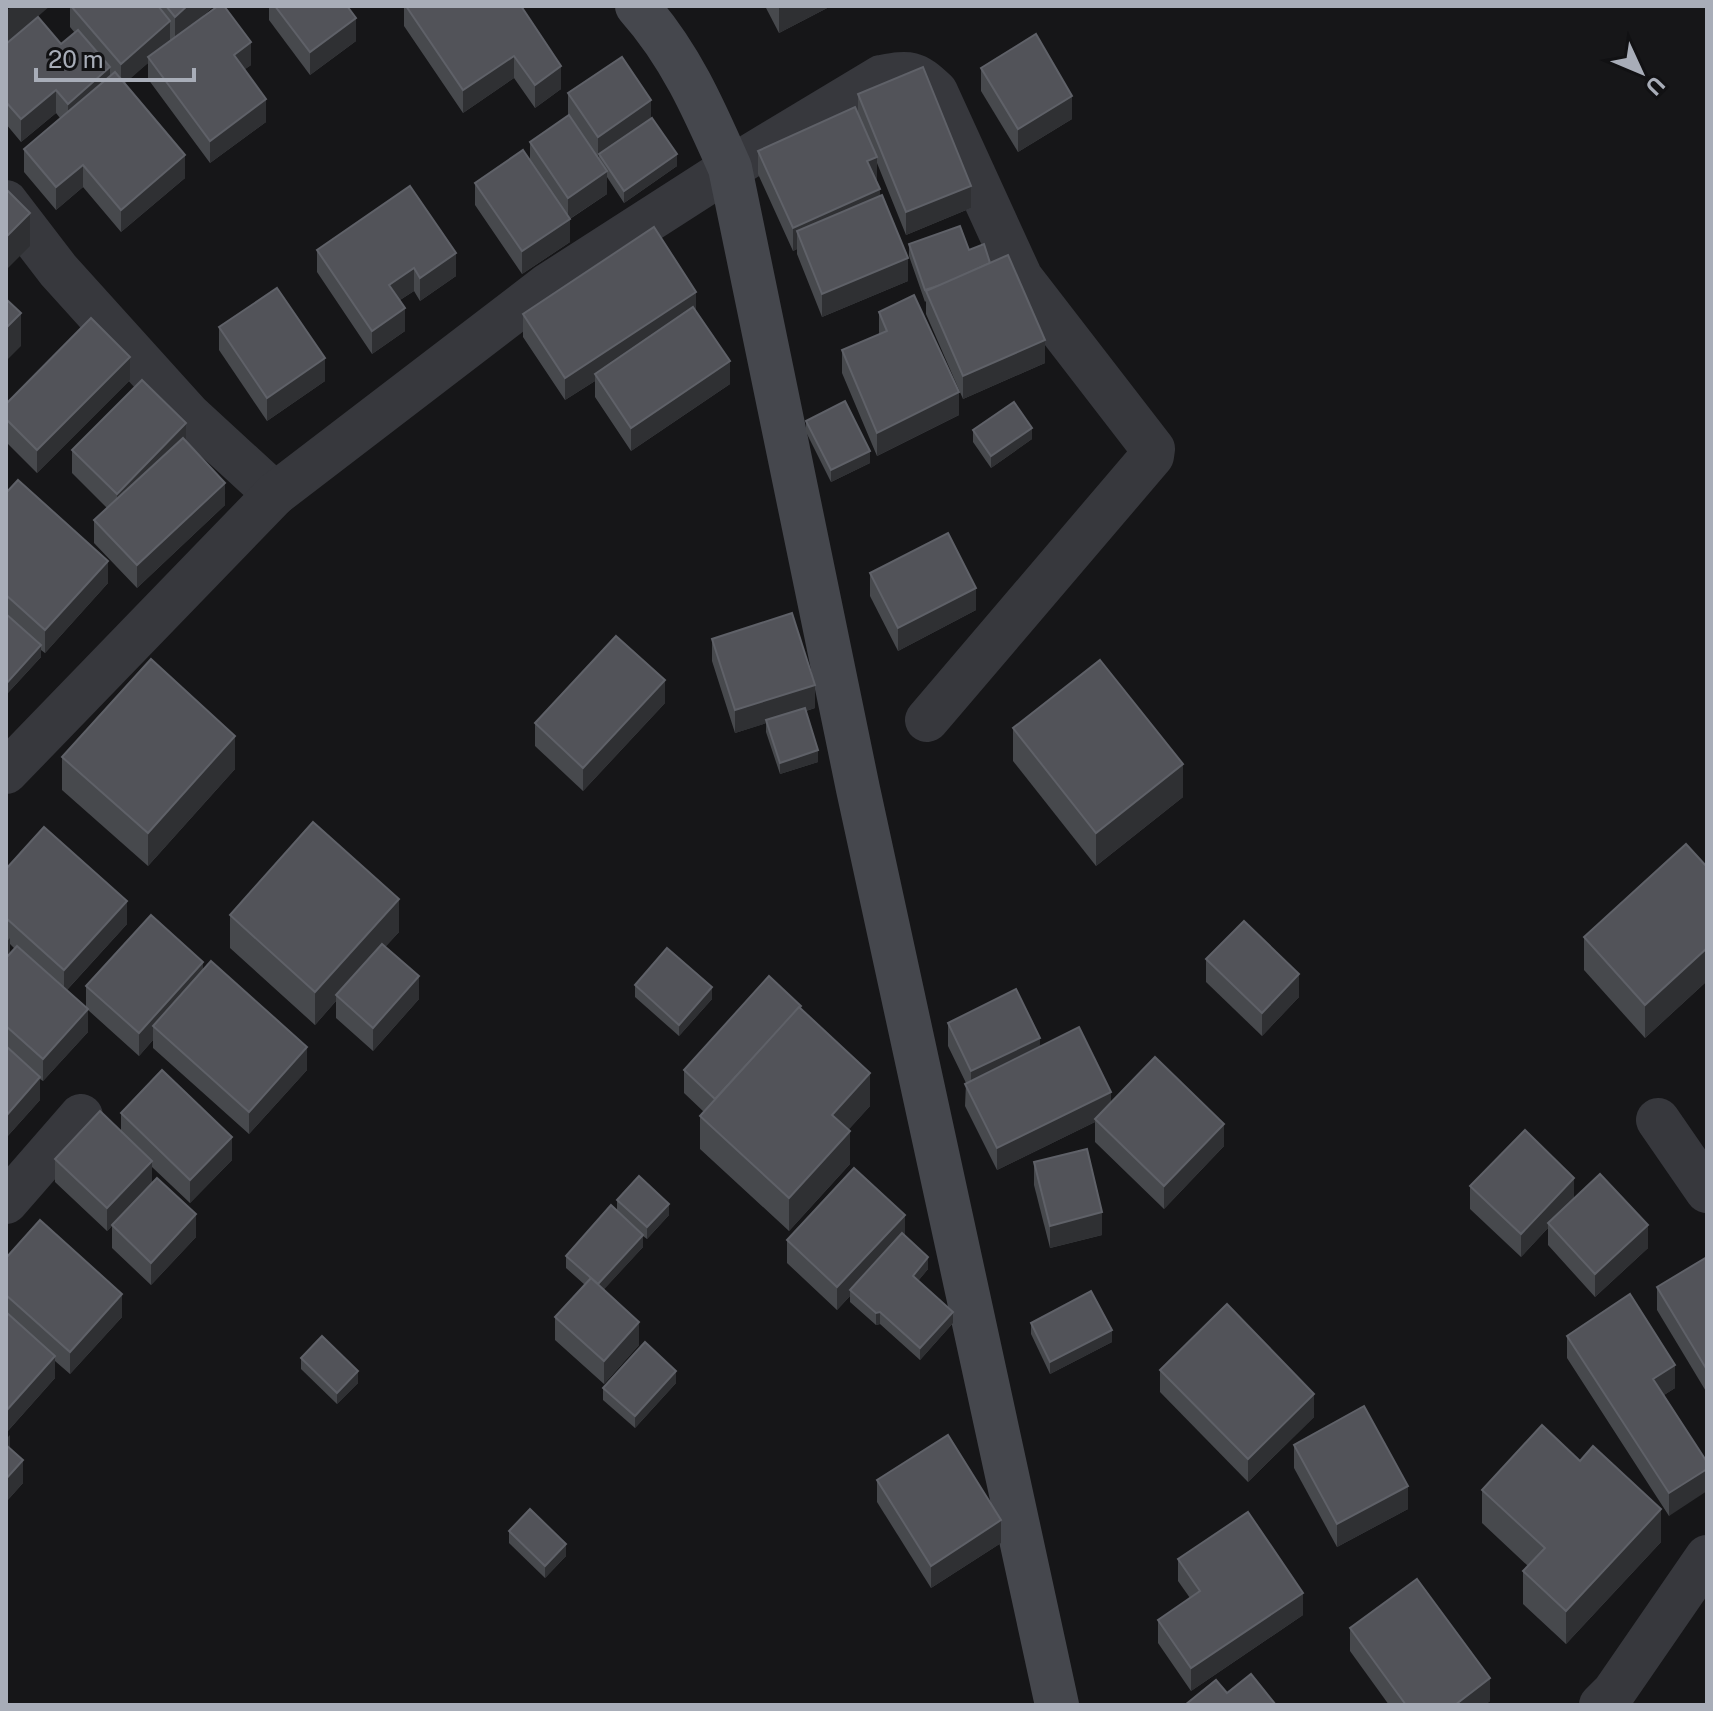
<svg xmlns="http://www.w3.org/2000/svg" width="1713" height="1711" font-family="'Public Sans',sans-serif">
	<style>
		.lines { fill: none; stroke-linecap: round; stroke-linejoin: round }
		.street { stroke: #37383d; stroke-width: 44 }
		.secondary { stroke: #45474d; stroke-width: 44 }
		.wall { fill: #47494d; fill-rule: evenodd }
		.shaded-wall { fill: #2f3033 }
		.building { fill: #525359; stroke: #5f6168; stroke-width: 2 }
	</style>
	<rect width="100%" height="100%" fill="#161618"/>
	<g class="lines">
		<g class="street">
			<polyline points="6,202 58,270 189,415 275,494"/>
			<path d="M6 772 275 494 548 285 730 168 881 77C910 72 914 71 936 92L1021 278 1153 449 1152 456 927 720"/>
			<polyline points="1658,1120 1707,1191"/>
			<polyline points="6,1202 81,1116"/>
			<polyline points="1601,1705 1614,1692 1707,1557"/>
		</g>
		<path class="secondary" d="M637 6C680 54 704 109 730 168L858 789 1057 1705"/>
	</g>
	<g class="wall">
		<polygon points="70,6 214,6 193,24 251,65 245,69 266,122 210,163 148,79 148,63 124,83 185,178 121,232 83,187 56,210 24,172 24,149 60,118 56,113 21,142 6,124 6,44 61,44 75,33 70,27"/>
		<polygon points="269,6 347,6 356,41 310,75 269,20"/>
		<polygon points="404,6 521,6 561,89 535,108 514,78 463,113 404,26"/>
		<polygon points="765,6 831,6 779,33"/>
		<polygon points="981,68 1072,119 1018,152 981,91"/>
		<polygon points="568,93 651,119 677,166 624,203 607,177 607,194 570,219 570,242 522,274 475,205 475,183 530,161 530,142 568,116"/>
		<polygon points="858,94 971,208 906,235 877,163 877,180 876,180 880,196 908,281 822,317 797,254 797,249 793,251 758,174 758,151 858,114"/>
		<polygon points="909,244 969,250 990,263 1045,363 963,399 926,314 926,301 925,302 909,256"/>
		<polygon points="317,250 456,276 420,301 414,291 400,300 405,331 372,354 317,272"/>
		<polygon points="696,312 730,384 631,451 595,397 595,381 565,400 523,337 523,314"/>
		<polygon points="879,312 959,415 877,456 842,373 842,350 879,335"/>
		<polygon points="219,327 325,381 267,421 219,350"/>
		<polygon points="130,380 37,473 6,442 6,404"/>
		<polygon points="806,421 870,463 831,482 806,432"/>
		<polygon points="973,430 1032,439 991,468 973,442"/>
		<polygon points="186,442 225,505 137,588 94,543 94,520 107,508 72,473 72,450"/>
		<polygon points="6,493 108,583 45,653 41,650 41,657 6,695"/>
		<polygon points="870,573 976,610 898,651 870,596"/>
		<polygon points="712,639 815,708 806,711 818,762 780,774 766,732 766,723 735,733 712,661"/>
		<polygon points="665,703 583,791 535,746 535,723"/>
		<polygon points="1013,728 1183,797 1096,866 1013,761"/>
		<polygon points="62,757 235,769 148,866 62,790"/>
		<polygon points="1707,867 1707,981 1645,1038 1584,970 1584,937"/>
		<path d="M6 869 127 924 67 990 86 1008V986L203 970 307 1070 249 1134 153 1048V1040L139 1056 88 1010V1032L43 1081 40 1079V1100L6 1138ZM10 944 15 949 10 954Z"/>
		<polygon points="230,915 399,932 385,947 419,999 373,1051 336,1018 336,1001 315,1025 230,948"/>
		<polygon points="1206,959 1299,997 1262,1036 1206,982"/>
		<polygon points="635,985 712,999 679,1036 635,997"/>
		<polygon points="801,1009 870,1106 849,1129 850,1164 789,1231 700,1149 700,1116 704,1112 684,1093 684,1070"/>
		<polygon points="948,1023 1040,1047 1111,1103 1224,1146 1164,1209 1095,1142 1095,1122 997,1170 965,1106 966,1083 948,1046"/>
		<polygon points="121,1113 232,1160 190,1203 152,1167 152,1183 196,1237 151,1285 112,1248 112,1226 107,1231 55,1182 55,1159 121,1131"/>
		<polygon points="1034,1162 1102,1235 1050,1248 1034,1185"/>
		<polygon points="1470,1186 1574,1198 1648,1248 1595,1297 1548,1245 1548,1228 1521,1257 1470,1209"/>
		<polygon points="617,1200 669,1215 647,1239 643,1236 643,1247 604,1289 639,1345 604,1384 555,1340 555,1317 585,1285 566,1268 566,1256 617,1211"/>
		<polygon points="905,1237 928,1269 918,1281 953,1323 920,1360 880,1324 876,1325 850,1302 850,1296 837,1310 787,1263 787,1240"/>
		<polygon points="1707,1257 1707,1393 1657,1310 1657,1287"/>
		<polygon points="6,1258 122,1317 70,1374 55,1361 55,1378 7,1432 10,1449 23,1483 6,1502"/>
		<polygon points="1031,1323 1112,1342 1050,1374 1031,1334"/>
		<polygon points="1567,1336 1675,1388 1664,1395 1707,1462 1669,1516 1567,1358"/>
		<polygon points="301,1358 358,1383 337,1404 301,1369"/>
		<polygon points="1160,1370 1314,1417 1248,1482 1160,1392"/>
		<polygon points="676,1383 635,1428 603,1400 603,1388"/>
		<polygon points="1294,1445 1408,1509 1337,1547 1294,1468"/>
		<polygon points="877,1480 1001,1543 931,1588 877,1502"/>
		<polygon points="1482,1490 1661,1542 1566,1644 1523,1604 1523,1571 1528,1566 1482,1523"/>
		<polygon points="509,1531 566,1556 545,1578 509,1543"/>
		<polygon points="1178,1559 1303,1615 1191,1691 1158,1643 1158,1620 1190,1598 1178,1581"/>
		<polygon points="1350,1628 1490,1701 1485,1705 1389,1705 1350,1651"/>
	</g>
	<g class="shaded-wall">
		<polygon points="12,6 50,6 6,44 6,11"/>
		<polygon points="187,6 214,6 175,40 175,17"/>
		<polygon points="779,6 831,6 779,33"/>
		<polygon points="356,18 356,41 310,75 310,52"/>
		<polygon points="170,21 170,44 148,57 148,63 121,87 121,64"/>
		<polygon points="251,42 251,65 234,77 234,55"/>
		<polygon points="514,56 514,78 463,113 463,90"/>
		<polygon points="561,66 561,89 535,108 535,85"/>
		<polygon points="110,67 110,90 68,127 68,104"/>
		<polygon points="56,90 56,113 21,142 21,119"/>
		<polygon points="1072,96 1072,119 1018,152 1018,129"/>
		<polygon points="266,99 266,122 210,163 210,141"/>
		<polygon points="651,100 651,123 599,154 599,158 598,159 598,137"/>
		<polygon points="677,154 677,166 624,203 624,191"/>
		<polygon points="185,155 185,178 121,232 121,210"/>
		<polygon points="877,157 877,180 867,184 867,161"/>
		<polygon points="83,165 83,187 56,210 56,187"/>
		<polygon points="607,171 607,194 568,220 568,198"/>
		<polygon points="971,186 971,208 906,235 906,212"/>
		<polygon points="880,189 880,212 797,231 797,249 793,251 793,228"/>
		<polygon points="30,213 30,246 6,270 6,237"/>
		<polygon points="570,219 570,242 522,274 522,251"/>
		<polygon points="456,253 456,276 420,301 420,278"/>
		<polygon points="908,258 908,281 822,317 822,294"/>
		<polygon points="414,268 414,291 389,307 389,285"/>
		<polygon points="696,292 696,315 595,374 595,381 565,400 565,378"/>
		<polygon points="405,308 405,331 372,354 372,331"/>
		<polygon points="21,313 21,346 6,361 6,328"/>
		<polygon points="1045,340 1045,363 963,399 963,376"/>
		<polygon points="130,357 130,380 37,473 37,450"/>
		<polygon points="325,358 325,381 267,421 267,398"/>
		<polygon points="730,361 730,384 631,451 631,428"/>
		<polygon points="959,392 959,415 877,456 877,433"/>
		<polygon points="186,423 186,446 117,517 117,494"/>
		<polygon points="1032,428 1032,439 991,468 991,456"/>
		<polygon points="870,451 870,463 831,482 831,470"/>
		<polygon points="225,483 225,505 137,588 137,565"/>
		<polygon points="108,561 108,583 45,653 45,630"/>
		<polygon points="976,588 976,610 898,651 898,628"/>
		<polygon points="41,645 41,657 6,695 6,684"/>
		<polygon points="665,680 665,703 583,791 583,768"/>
		<polygon points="815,685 815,708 735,733 735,710"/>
		<polygon points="235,736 235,769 148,866 148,833"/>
		<polygon points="818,750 818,762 780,774 780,763"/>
		<polygon points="1183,764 1183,797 1096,866 1096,833"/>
		<polygon points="399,899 399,932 339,998 336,995 336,1001 315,1025 315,992"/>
		<polygon points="127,901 127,924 64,993 64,970"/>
		<polygon points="10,938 10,961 6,965 6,943"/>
		<polygon points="1707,948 1707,981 1645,1038 1645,1005"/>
		<polygon points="203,962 203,985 153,1026 153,1040 139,1056 139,1033"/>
		<polygon points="1299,974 1299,997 1262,1036 1262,1013"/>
		<polygon points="419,976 419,999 373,1051 373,1028"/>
		<polygon points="712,987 712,999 679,1036 679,1025"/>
		<polygon points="88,1009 88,1032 43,1081 43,1059"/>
		<polygon points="1040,1038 1040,1060 971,1094 971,1071"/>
		<polygon points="307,1047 307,1070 249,1134 249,1112"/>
		<polygon points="870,1073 870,1106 832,1148 832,1115"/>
		<polygon points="40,1077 40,1100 6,1138 6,1116"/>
		<polygon points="1111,1092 1111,1115 1095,1119 1095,1122 997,1170 997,1148"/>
		<polygon points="1224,1124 1224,1146 1164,1209 1164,1186"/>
		<polygon points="850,1131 850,1164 789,1231 789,1198"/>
		<polygon points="232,1137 232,1160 190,1203 190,1180"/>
		<polygon points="152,1161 152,1184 107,1231 107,1208"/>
		<polygon points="1574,1178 1574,1200 1548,1223 1548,1228 1521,1257 1521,1234"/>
		<polygon points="669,1204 669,1215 647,1239 647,1227"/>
		<polygon points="1102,1212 1102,1235 1050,1248 1050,1226"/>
		<polygon points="196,1214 196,1237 151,1285 151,1263"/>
		<polygon points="905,1215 905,1237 850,1290 850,1296 837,1310 837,1287"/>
		<polygon points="1648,1225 1648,1248 1595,1297 1595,1274"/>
		<polygon points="643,1235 643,1247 597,1297 597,1285"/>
		<polygon points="928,1257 928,1269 913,1287 913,1276"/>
		<polygon points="122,1294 122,1317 70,1374 70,1352"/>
		<polygon points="880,1312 880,1324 876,1325 876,1313"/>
		<polygon points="953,1312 953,1323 920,1360 920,1348"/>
		<polygon points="639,1322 639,1345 604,1384 604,1361"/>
		<polygon points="1112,1330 1112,1342 1050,1374 1050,1362"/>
		<polygon points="55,1356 55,1378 6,1433 6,1411"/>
		<polygon points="1675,1365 1675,1388 1653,1402 1653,1379"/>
		<polygon points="358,1371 358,1383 337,1404 337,1393"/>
		<polygon points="676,1371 676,1383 635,1428 635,1416"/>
		<polygon points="1314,1394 1314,1417 1248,1482 1248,1459"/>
		<polygon points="10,1435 10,1457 6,1462 6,1439"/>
		<polygon points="23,1460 23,1483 6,1502 6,1479"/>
		<polygon points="1707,1469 1707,1491 1669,1516 1669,1493"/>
		<polygon points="1408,1486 1408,1509 1337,1547 1337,1524"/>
		<polygon points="1661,1509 1661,1542 1566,1644 1566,1611"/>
		<polygon points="1001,1520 1001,1543 931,1588 931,1566"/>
		<polygon points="566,1544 566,1556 545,1578 545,1566"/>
		<polygon points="1303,1593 1303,1615 1191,1691 1191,1668"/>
		<polygon points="1490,1678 1490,1701 1485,1705 1455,1705"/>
	</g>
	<g class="building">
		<polygon points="71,6 158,6 170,21 121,64"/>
		<polygon points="166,6 187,6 175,17"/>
		<polygon points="218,6 224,6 251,42 234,55 266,99 210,141 148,57"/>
		<polygon points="275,6 347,6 356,18 310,52"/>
		<polygon points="406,6 521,6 561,66 535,85 514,56 463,90"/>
		<polygon points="38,17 61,44 78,30 110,67 68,104 56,90 21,119 6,102 6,44"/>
		<polygon points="1036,34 1072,96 1018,129 981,68"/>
		<polygon points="622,57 651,100 598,137 568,93"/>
		<polygon points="923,67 971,186 906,212 858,94"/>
		<polygon points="115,72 185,155 121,210 83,165 56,187 24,149"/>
		<polygon points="855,107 877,157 867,161 880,189 793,228 758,151"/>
		<polygon points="569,115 607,171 568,198 530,142"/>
		<polygon points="652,118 677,154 624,191 599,154"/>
		<polygon points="523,150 570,219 522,251 475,183"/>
		<polygon points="410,186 456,253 420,278 414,268 389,285 405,308 372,331 317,250"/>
		<polygon points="6,189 30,213 6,237"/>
		<polygon points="882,195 908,258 822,294 797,231"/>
		<polygon points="960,226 969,250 984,244 990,263 944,284 925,290 909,244"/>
		<polygon points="654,227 696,292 565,378 523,314"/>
		<polygon points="1008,255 1045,340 963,376 926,291"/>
		<polygon points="277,288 325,358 267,398 219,327"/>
		<polygon points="914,295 959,392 877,433 842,350 887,331 879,312"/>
		<polygon points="6,299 21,313 6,328"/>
		<polygon points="693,307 730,361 631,428 595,374"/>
		<polygon points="91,318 130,357 37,450 6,419 6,404"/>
		<polygon points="142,380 186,423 117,494 72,450"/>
		<polygon points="845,401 870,451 831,470 806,421"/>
		<polygon points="1014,402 1032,428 991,456 973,430"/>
		<polygon points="183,438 225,483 137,565 94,520"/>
		<polygon points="18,480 108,561 45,630 6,595 6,493"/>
		<polygon points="948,533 976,588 898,628 870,573"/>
		<polygon points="792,613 815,685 735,710 712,639"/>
		<polygon points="6,614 41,645 6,684"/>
		<polygon points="616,636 665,680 583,768 535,723"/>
		<polygon points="151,659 235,736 148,833 62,757"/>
		<polygon points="1100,660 1183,764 1096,833 1013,728"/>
		<polygon points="805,708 818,750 780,763 766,720"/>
		<polygon points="313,822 399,899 315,992 230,915"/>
		<polygon points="44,827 127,901 64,970 6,918 6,869"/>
		<polygon points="1686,844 1707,867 1707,948 1645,1005 1584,937"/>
		<polygon points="151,915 203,962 139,1033 86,986"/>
		<polygon points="1244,921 1299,974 1262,1013 1206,959"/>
		<polygon points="382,944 419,976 373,1028 336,995"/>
		<polygon points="17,946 88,1009 43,1059 6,1026 6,958"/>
		<polygon points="667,948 712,987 679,1025 635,985"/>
		<polygon points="211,961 307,1047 249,1112 153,1026"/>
		<polygon points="769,976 801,1006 715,1099 684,1070"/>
		<polygon points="1016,989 1040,1038 971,1071 948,1023"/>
		<polygon points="799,1007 870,1073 832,1115 850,1131 789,1198 700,1116"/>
		<polygon points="1079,1027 1111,1092 997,1148 965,1084"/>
		<polygon points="6,1046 40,1077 6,1116"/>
		<polygon points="1155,1057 1224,1124 1164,1186 1095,1119"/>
		<polygon points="162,1070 232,1137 190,1180 121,1113"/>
		<polygon points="100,1111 152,1161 107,1208 55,1159"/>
		<polygon points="1525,1130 1574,1178 1521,1234 1470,1186"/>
		<polygon points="1087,1149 1102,1212 1050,1226 1034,1162"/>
		<polygon points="854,1168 905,1215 837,1287 787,1240"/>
		<polygon points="1600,1174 1648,1225 1595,1274 1548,1223"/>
		<polygon points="639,1176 669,1204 647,1227 617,1200"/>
		<polygon points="157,1178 196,1214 151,1263 112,1225"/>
		<polygon points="611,1205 643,1235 598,1284 566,1256"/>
		<polygon points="40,1220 122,1294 70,1352 6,1295 6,1258"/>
		<polygon points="902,1233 928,1257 913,1276 953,1312 920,1348 880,1312 876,1313 850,1290"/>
		<polygon points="1707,1257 1707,1370 1657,1287"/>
		<polygon points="591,1278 639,1322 604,1361 555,1317"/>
		<polygon points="1091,1291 1112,1330 1050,1362 1031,1323"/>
		<polygon points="1630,1294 1675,1365 1653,1379 1707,1462 1707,1469 1669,1493 1567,1336"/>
		<polygon points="1227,1304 1314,1394 1248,1459 1160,1370"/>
		<polygon points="6,1312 55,1356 6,1411"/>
		<polygon points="322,1336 358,1371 337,1393 301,1358"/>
		<polygon points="645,1342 676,1371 635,1416 603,1388"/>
		<polygon points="1364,1406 1408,1486 1337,1524 1294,1445"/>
		<polygon points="1542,1425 1580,1461 1593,1446 1661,1509 1566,1611 1523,1571 1545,1548 1482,1490"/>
		<polygon points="948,1435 1001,1520 931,1566 877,1480"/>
		<polygon points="6,1445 23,1460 6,1479"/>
		<polygon points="530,1509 566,1544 545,1566 509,1531"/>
		<polygon points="1248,1512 1303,1593 1191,1668 1158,1620 1200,1591 1178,1559"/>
		<polygon points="1417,1579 1490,1678 1455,1705 1406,1705 1350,1628"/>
		<polygon points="1251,1674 1276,1705 1185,1705 1216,1680 1227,1693"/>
	</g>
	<rect width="1713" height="1711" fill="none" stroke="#a8adb8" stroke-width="16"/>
	<g transform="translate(1641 72) rotate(134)" stroke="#111113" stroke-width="6" paint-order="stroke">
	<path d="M0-6L14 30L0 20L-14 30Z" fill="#a8adb8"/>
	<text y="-12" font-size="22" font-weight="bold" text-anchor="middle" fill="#a8adb8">U</text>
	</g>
	<path d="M36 68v12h158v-12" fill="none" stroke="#a8adb8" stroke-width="4"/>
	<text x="48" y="68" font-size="24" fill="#a8adb8" stroke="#111113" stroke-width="6" paint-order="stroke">20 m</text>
</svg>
